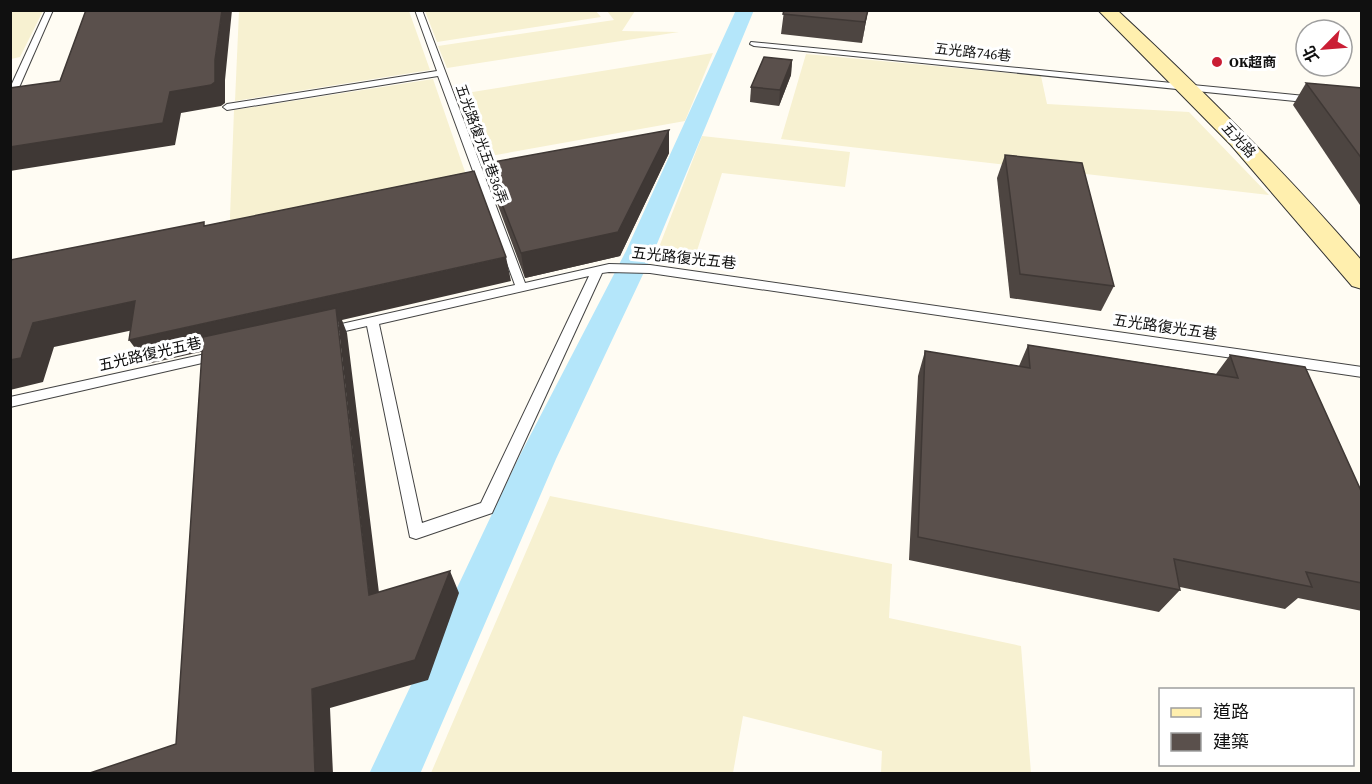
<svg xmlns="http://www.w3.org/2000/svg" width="1372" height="784" font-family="'Source Serif 4','Noto Sans TC',serif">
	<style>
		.farmland { fill: #f7f1d1 }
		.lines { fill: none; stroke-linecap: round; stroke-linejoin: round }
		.canal { fill: #b4e6fa; fill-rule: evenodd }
		.service-casing { stroke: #434343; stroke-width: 2 }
		.secondary-casing { stroke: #323232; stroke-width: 2 }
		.service { fill: #fff; fill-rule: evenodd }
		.secondary { fill: #ffefae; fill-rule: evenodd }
		.wall { fill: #4d4541 }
		.shaded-wall { fill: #3f3835 }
		.building { fill: #5a504c; stroke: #3f3835; stroke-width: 1.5 }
		.poi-dot { fill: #ca1e35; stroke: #fff; stroke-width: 2 }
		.labels { text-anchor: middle; stroke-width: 6; stroke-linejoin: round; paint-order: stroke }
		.far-street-label { font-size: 14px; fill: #101010; stroke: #fff }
		.far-poi-label { font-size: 14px; font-weight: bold; fill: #101010; stroke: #fff; text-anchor: start }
		.street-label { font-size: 15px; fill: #101010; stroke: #fff }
	</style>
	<rect width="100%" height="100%" fill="#fffcf3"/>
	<g class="farmland">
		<polygon points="595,10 601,17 437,42 425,11"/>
		<polygon points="10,11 43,11 20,57 11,59"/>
		<polygon points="239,11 409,11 430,70 235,101"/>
		<polygon points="607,11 635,11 622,31 679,32 447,68 438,46 614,20"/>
		<polygon points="713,53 685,121 485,157 460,94"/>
		<polygon points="806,54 1041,76 1047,104 1189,112 1269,195 781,139"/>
		<polygon points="433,79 473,195 229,243 234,110"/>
		<polygon points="702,136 850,152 845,187 722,173 694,260 656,255"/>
		<polygon points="550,496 892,564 889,618 1021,646 1031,773 881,773 882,751 743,716 733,773 431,773"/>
	</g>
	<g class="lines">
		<polygon class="canal" points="736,10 754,10 654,251 556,459 420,774 369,774 518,459 626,251"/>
		<g class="service-casing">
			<g id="service">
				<polygon points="46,10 53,10 14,99 10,101 10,88"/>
				<path d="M415 10H422L525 283 609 264 650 265 1362 367V377L650 273 609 272 602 273 492 513 416 539 410 537 367 326 328 335 322 331 328 327 515 285 438 76 227 110 223 107 227 104 437 71ZM589 276 481 503 422 523 379 324Z"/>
				<polygon points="751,42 1315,97 1319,100 1315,103 754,46 750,44"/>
				<polygon points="219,351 224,352 225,355 224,358 10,407 10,397"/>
			</g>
		</g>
		<g class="secondary-casing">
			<path id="secondary" d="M1098 10H1117C1203 90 1285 172 1362 261V289L1352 286 1231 145Z"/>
		</g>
		<use href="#service" class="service"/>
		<use href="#secondary" class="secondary"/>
	</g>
	<g class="wall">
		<polygon points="776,10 868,10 862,43 781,34 784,11"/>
		<polygon points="792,60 791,75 779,106 750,102 751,87"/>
		<polygon points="1306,83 1362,88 1362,208 1293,105"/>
		<polygon points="669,153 620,256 525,278 493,192 488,168 494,167 493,162"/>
		<polygon points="1005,155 1114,286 1101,311 1010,298 997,178"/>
		<polygon points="1028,345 1216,374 1230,355 1362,493 1362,611 1298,598 1285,609 1180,587 1180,590 1159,612 909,560 918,376 925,351 1019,366"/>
	</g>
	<g class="shaded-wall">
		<polygon points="222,10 232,10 225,80 225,103 221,106 181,113 175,145 10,171 10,147 170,92 215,60"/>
		<polygon points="868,10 862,43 865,22"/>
		<polygon points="792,60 791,75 779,106 780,90"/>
		<polygon points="669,130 669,153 620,256 525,278 521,253"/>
		<polygon points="506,257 511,281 342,320 347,333 382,617 369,595 338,321 147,364 129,340"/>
		<polygon points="135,301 152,326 54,347 43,382 10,390 10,360 33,323"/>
		<polygon points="450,571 459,593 428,680 330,708 333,774 315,774 312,689"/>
	</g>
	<g class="building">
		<polygon points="86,10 222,10 215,60 215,82 211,85 170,92 163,123 10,147 10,88 60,81"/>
		<polygon points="784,10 868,10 865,22 783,14"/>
		<polygon points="764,57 792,60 780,90 751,87"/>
		<polygon points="1306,83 1362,88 1362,159"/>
		<polygon points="669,130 618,232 521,253 488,168 495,167 493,162"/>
		<polygon points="1005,155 1082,163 1114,286 1020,274"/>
		<polygon points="474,171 506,257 129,340 135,301 33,323 21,358 10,360 10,260 204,222 204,226"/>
		<polygon points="336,308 369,595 450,571 415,660 312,689 315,774 87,774 176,744 203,337"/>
		<polygon points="1028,345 1238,378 1230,355 1305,367 1362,493 1362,583 1306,572 1312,587 1174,559 1180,590 918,537 925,351 1030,368"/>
	</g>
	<circle class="poi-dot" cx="1217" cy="62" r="6"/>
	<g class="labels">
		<g class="far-street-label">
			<text transform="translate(973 52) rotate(6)" y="5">五光路746巷</text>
			<text transform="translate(1239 140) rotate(47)" y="5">五光路</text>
			<text transform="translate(482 144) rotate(70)" y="5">五光路復光五巷36弄</text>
		</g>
		<g class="far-poi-label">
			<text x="1229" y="67">OK超商</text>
		</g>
		<g class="street-label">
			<text transform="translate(684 258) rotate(6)" y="5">五光路復光五巷</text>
			<text transform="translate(1165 327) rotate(8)" y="5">五光路復光五巷</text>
			<text transform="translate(150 354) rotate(-13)" y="5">五光路復光五巷</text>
		</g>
	</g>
	<rect width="1372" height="784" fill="none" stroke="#101010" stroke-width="24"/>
	<rect x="1159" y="688" width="195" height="78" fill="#ffffff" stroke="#9f9f9f" stroke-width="1.5"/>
	<rect x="1171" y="708" width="30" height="9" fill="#ffefae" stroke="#9f9f9f" stroke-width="1.5"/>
	<text x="1213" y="718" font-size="18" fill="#101010">道路</text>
	<rect x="1171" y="733" width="30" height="18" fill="#5a504c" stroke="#9f9f9f" stroke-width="1.5"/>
	<text x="1213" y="748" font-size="18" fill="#101010">建築</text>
	<g transform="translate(1324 48) rotate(245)"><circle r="28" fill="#ffffff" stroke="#9f9f9f" stroke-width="1.5"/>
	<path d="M0-4.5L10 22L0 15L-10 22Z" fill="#ca1e35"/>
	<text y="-9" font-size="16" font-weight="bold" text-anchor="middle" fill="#101010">北</text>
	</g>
</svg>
